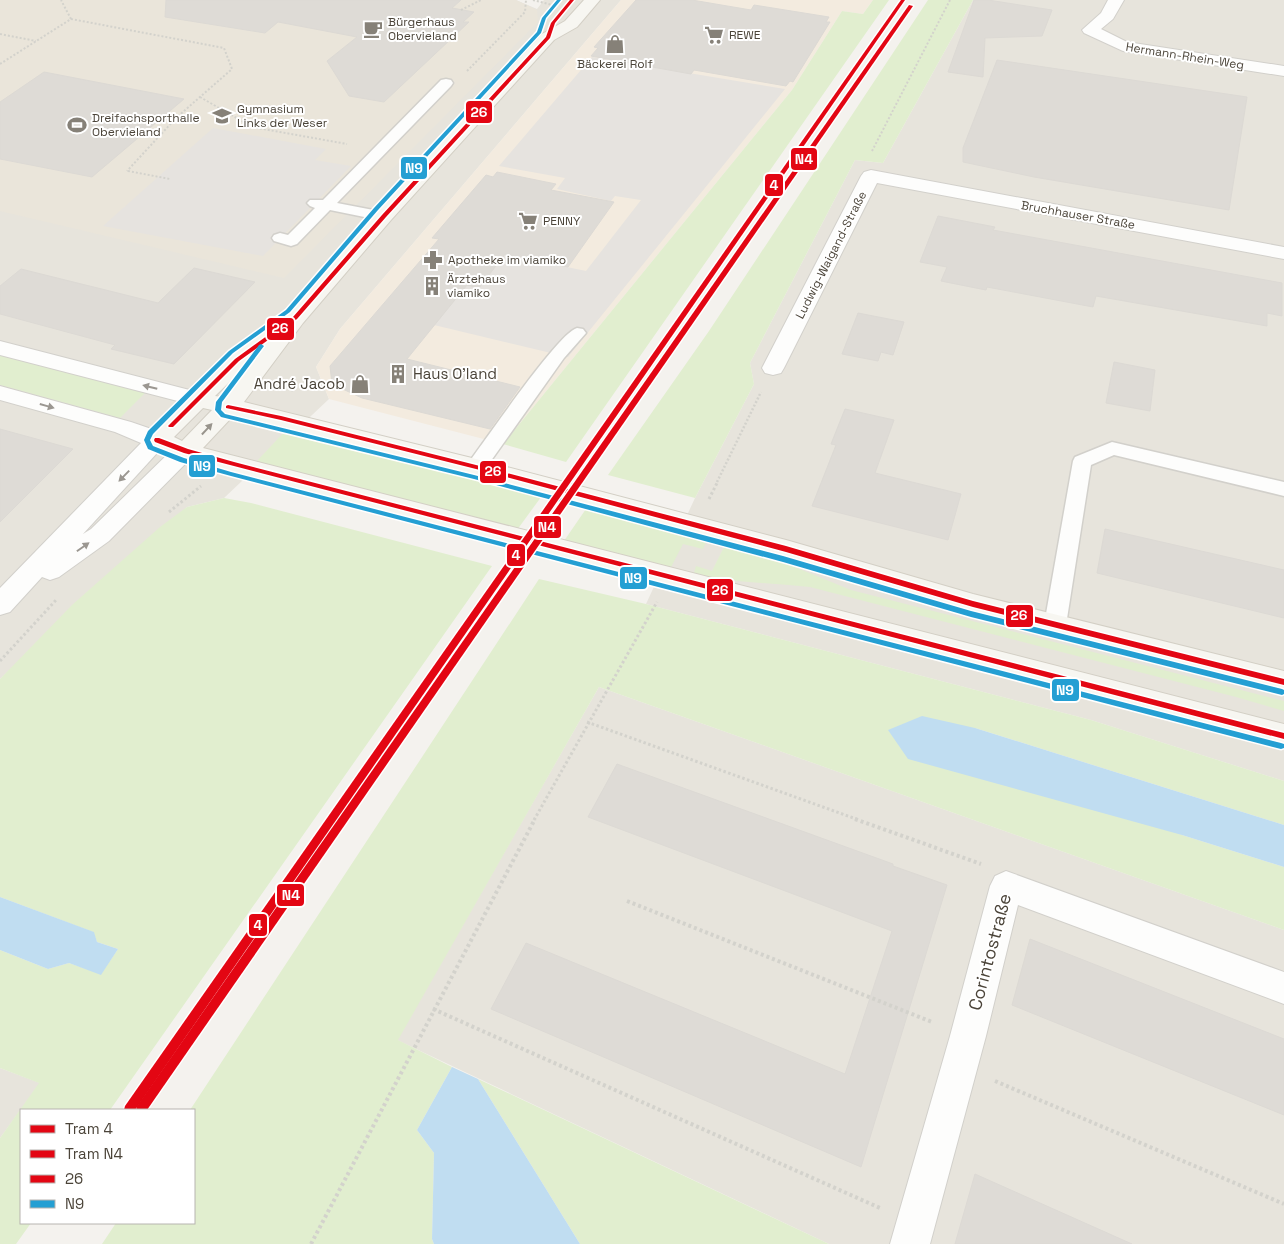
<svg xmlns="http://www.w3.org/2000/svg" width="1284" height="1244" font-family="'Space Grotesk',sans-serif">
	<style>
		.residential { fill: #e7e4dc }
		.commercial { fill: #f3ebdf }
		.education { fill: #eae5da }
		.green { fill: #e1eecf }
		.parking { fill: #e6e3df }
		.water { fill: #c0ddf1 }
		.building { fill: #dedbd6; stroke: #dcd9d4 }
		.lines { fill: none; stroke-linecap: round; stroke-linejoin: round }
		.lane-casing { stroke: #d2d0cb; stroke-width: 3 }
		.street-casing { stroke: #d2d0cb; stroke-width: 2 }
		.secondary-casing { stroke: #d3cfc5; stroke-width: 2 }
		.path-far3 { stroke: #d3d2cc; stroke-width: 2; stroke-dasharray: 2 2; stroke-linecap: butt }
		.path-far2 { stroke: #d3d2cc; stroke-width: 2.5; stroke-dasharray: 2 2; stroke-linecap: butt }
		.path-far1 { stroke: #d3d2cc; stroke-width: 3; stroke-dasharray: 2.5 2.5; stroke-linecap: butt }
		.path { stroke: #d3d2cc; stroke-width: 4; stroke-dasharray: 3 3; stroke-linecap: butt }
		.lane { fill: #fdfdfc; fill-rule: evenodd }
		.street { fill: #fdfdfc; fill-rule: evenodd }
		.secondary { fill: #f7f6f1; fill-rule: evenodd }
		.bus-1-casing { stroke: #fff; stroke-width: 3 }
		.bus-2-casing { stroke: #fff; stroke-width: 3 }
		.bus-1 { fill: #e30613; fill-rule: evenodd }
		.bus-2 { fill: #249fd3; fill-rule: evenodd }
		.tram-1-casing { stroke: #fff; stroke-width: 3 }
		.tram-2-casing { stroke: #fff; stroke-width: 3 }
		.tram-1 { fill: #e30613; fill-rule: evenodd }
		.tram-2 { fill: #e30613; fill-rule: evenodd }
		.oneway { fill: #9b9791 }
		.oneway2 { fill: #98948c }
		.labels { text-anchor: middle; stroke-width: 4; stroke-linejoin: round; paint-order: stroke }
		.far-poi-label { font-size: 12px; fill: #4b4439; stroke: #fff; text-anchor: start }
		.far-street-label { font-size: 12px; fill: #4b4439; stroke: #fff }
		.poi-label { font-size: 15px; fill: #4b4439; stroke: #fff; text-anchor: start }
		.near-street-label { font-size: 18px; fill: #4b4439; stroke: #fff }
		.line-badge { stroke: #fff; stroke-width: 2 }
		.badge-label { font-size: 14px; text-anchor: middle; font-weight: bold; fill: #fff }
	</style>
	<rect width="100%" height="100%" fill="#f4f2ee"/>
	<g class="residential">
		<polygon points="0,0 516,0 537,9 544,0 621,0 340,329 316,367 329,399 224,498 187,507 0,679"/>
		<polygon points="973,0 1284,0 1284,781 1091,720 646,604 695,498 754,384 750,363 855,160 883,163"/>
		<polygon points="599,687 1284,930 1284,1244 829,1244 397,1040"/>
		<polygon points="0,1068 40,1083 0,1138"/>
	</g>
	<polygon class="commercial" points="621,0 873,0 863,14 842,11 792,90 503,444 329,399 316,367 340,329"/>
	<polygon class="education" points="0,0 516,0 537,10 538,22 284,278 0,211"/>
	<g class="green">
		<polygon points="873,0 889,0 566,462 503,444 792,90 842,11 863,14"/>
		<polygon points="928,0 973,0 883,163 855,160 750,363 754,384 695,498 608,475 709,331"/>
		<polygon points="0,354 146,392 120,418 0,385"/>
		<polygon points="288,428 544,493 517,530 256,462"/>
		<polygon points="224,498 251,503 492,566 110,1110 21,1110 21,1223 31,1223 16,1244 0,1244 0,1138 39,1083 0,1068 0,950 48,969 69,963 101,974 118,949 97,942 93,932 0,897 0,679 72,605 160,527 187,507"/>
		<polygon points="588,506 708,538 703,549 683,544 669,571 564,541"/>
		<path d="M727 541 743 546 851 590 1284 701V711L1236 697 810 587C771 583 732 582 693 576L696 566 712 571Z"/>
		<polygon points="539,579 646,604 1091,720 1284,781 1284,825 975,728 1182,835 1284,867 1284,930 599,687 398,1040 452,1067 417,1130 434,1153 432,1239 434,1244 102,1244 116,1223 194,1223 194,1110 190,1110"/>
		<polygon points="478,1079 829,1244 580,1244"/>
	</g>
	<g class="parking">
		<polygon points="592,57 785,89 568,357 434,325 467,285 479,287 505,254 586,271 641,200 615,196 611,201 557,189 565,178 499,166"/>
		<polygon points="213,128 326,149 315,160 351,166 263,256 103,226"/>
	</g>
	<g class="water">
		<polygon points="922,716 975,728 1284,825 1284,867 1182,835 908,759 888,730"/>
		<polygon points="0,897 94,932 97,942 118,949 101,975 69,963 48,969 0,950"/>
		<polygon points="452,1067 478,1079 580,1244 434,1244 432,1239 434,1153 417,1130"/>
	</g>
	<g class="building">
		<polygon points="166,0 461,0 452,8 474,12 463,22 469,22 384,102 349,96 327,61 357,37 278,22 265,33 165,17"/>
		<polygon points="636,0 692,0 751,10 754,5 829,17 826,22 830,22 793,82 790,81 786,86 694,70 691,74 591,56 598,48 594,47"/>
		<polygon points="974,0 988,0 1052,10 1042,36 985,38 983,77 948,72"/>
		<polygon points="997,60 1247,97 1229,210 1034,177 963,162 963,148"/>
		<polygon points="44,72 184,99 92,177 0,159 0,102"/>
		<polygon points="497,172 556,184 551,190 614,202 568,267 505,254 479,288 467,285 407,359 520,387 490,429 362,398 332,384 330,366 439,239 432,238 486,175 493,177"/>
		<polygon points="938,216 995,227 993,230 1282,283 1282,316 1267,313 1267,326 1096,296 1093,307 987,287 986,290 941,281 947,267 920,262"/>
		<polygon points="194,268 255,282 174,364 111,349 115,345 0,314 0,286 21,269 158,303"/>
		<polygon points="858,313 904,322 893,355 881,352 878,361 842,354"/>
		<polygon points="1114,362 1155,370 1150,411 1106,403"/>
		<polygon points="845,409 894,420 875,473 961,494 948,540 812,506 836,445 831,444"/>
		<polygon points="0,429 73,449 0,522"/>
		<polygon points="1105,529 1284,570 1284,618 1097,573"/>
		<polygon points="617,764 893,864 893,866 947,885 861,1167 491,1009 526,943 845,1074 892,931 588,817"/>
		<polygon points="1030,939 1284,1039 1284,1115 1012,1005"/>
		<polygon points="975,1174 1031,1199 1132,1244 955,1244"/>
	</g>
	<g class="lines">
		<g class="lane-casing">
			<g id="lane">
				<polygon points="446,79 451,80 453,83 451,86 337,203 389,213 392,216 389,219 384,221 330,210 297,244 291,246 274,241 272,238 274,235 280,233 288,235 315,208 310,206 307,203 310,200 323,200 441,80"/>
				<path d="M577 328 583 329 586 333 564 358 483 472 476 473 469 472 467 467 469 462C485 441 559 332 577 328Z"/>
				<polygon points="1112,442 1284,482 1284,496 1114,455 1091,465 1066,625 1063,631 1055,633 1047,631 1044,625 1073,461 1075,457"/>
			</g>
		</g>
		<g class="street-casing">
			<g id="street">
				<polygon points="1108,0 1124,0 1113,19 1101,29 1127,42 1284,66 1284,76 1123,51 1084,33 1082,30 1101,13"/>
				<polygon points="871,170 1284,247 1284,259 877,183 784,368 781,373 773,375 765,373 762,368 861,176 864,172"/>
				<polygon points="0,341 205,394 209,399 205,404 197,406 0,355"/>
				<polygon points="0,386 131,422 166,434 169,440 83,534 91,529 177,445 186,443 195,445 198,451 109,541 59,577 50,580 42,577 10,612 0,615 0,588 141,443 115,432 0,400"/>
				<polygon points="1006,871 1284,972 1284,1004 1018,905 986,1036 930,1244 890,1244 950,1036 990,886 995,876"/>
			</g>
		</g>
		<g class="secondary-casing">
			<path id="secondary" d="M584 0H600L577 27 554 40 391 220 303 323 244 402 476 459 786 540 973 594 1284 671V693L973 614 786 558 476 475 234 415 203 448 1284 724V748L672 586 234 472C215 467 154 454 145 440L148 434 229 355 287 313 377 212 542 34 565 21ZM252 360 223 397 215 396ZM203 408 212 410 182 441 174 437Z"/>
		</g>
		<g class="path-far3">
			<polyline points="533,0 552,5"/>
			<polyline points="461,10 481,0"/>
			<polyline points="71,19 224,48 232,69 176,118 127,171"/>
			<polyline points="0,34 36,41"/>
			<polyline points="0,64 71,19 61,0"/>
			<polyline points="467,71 525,12 526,0"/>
			<polyline points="200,97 252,127 347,144"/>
			<polyline points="872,151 950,0"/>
			<polyline points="128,171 170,179"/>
		</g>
		<g class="path-far2">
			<polyline points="283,381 293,391"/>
			<polyline points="717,482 761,392"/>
		</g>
		<g class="path-far1">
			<polyline points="709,499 718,481"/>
			<polyline points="169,512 201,486"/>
			<polyline points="0,661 57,599"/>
			<polyline points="587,722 859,820"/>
			<polyline points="534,820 657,602"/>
		</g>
		<g class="path">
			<polyline points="855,819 981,864"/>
			<polyline points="627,901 932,1022"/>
			<polyline points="433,1009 880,1208"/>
			<polyline points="995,1081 1284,1204"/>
			<polyline points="311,1244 535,819"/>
		</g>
		<use href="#lane" class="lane"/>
		<use href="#street" class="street"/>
		<use href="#secondary" class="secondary"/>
		<g class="bus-1-casing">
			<g id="bus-1">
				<polygon points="570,0 574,0 555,23 550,38 386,217 297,319 239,361 173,427 169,427 168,426 235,359 293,317 382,215 546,37 551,23"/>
				<polygon points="228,405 281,416 476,465 786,546 973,601 1284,679 1284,685 973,607 786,552 476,469 281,420 226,408 226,406"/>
				<polygon points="155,438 159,438 188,449 234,462 1284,733 1284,739 184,453 155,442 154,440"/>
			</g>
		</g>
		<g class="bus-2-casing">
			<g id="bus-2">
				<polygon points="557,0 561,0 546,18 541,33 378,210 290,312 233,353 153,434 150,440 153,446 184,458 231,472 1281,743 1284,744 1284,748 1281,749 231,476 180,462 148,449 144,440 148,431 229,351 286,310 374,208 537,32 542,18"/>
				<polygon points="261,344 264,346 222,402 221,410 225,414 474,475 783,556 971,611 1282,689 1284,690 1284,694 1282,695 971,617 783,562 474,479 221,417 215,410 216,402 259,345"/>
			</g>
		</g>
		<use href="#bus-1" class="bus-1"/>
		<use href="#bus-2" class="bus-2"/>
		<g class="tram-1-casing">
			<polygon id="tram-1" points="901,0 905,0 135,1110 124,1110 125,1106"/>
		</g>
		<g class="tram-2-casing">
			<polygon id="tram-2" points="909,5 913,6 147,1110 136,1110 137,1106"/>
		</g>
		<use href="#tram-1" class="tram-1"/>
		<use href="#tram-2" class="tram-2"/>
	</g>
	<defs><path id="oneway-solid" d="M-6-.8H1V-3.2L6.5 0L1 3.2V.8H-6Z" transform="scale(1.25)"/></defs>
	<g class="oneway">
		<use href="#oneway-solid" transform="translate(150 387) rotate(-166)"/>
		<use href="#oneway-solid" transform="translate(47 406) rotate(16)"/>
		<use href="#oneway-solid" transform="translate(124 476) rotate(134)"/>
		<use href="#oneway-solid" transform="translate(83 547) rotate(-35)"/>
	</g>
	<use class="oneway2" href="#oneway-solid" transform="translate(207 429) rotate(-47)"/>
	<defs>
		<g id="cafe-bare" transform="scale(1.5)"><path d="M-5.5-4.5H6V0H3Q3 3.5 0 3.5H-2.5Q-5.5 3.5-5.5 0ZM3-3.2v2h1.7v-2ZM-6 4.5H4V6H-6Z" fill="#868178" stroke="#fff" stroke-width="2.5" paint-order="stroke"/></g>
		<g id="supermarket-bare" transform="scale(1.5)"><path d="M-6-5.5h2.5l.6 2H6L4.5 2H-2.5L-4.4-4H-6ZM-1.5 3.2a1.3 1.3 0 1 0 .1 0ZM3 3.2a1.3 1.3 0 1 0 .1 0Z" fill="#868178" stroke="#fff" stroke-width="2.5" paint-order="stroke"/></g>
		<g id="shop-bare" transform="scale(1.5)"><path d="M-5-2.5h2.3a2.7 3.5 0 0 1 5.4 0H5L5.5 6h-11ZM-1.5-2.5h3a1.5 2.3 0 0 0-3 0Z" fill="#868178" stroke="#fff" stroke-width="2.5" paint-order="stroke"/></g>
		<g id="school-bare" transform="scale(1.5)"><path d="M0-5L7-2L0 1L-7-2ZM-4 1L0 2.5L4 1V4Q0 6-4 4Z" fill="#868178" stroke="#fff" stroke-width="2.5" paint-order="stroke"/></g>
		<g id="stadium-bare" transform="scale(1.5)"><path d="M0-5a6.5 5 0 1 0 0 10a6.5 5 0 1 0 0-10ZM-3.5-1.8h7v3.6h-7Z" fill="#868178" stroke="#fff" stroke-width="2.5" paint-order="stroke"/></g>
		<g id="pharmacy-bare" transform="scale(1.5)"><path d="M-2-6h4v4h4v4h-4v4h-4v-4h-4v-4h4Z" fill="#868178" stroke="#fff" stroke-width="2.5" paint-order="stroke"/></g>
		<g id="building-bare" transform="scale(1.5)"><path d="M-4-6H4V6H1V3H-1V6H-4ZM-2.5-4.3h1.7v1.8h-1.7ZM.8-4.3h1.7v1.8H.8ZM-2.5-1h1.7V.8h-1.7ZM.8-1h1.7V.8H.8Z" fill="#868178" stroke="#fff" stroke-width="2.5" paint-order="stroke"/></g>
	</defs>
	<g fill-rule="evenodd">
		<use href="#cafe-bare" x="373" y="29"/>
		<use href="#supermarket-bare" x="714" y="35"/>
		<use href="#shop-bare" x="615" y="44"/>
		<use href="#school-bare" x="222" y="116"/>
		<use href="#stadium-bare" x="77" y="125"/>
		<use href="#supermarket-bare" x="528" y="221"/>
		<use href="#pharmacy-bare" x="433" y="260"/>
		<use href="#building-bare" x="432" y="286"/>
		<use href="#building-bare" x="398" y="374"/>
		<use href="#shop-bare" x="360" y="384"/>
	</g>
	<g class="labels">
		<g class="far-poi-label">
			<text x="388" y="26">Bürgerhaus<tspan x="388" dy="14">Obervieland</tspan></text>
			<text x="729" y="39">REWE</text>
			<text x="615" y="68" text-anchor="middle">Bäckerei Rolf</text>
			<text x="237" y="113">Gymnasium<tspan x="237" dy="14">Links der Weser</tspan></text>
			<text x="92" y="122">Dreifachsporthalle<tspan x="92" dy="14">Obervieland</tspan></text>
			<text x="543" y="225">PENNY</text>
			<text x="448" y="264">Apotheke im viamiko</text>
			<text x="447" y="283">Ärztehaus<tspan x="447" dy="14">viamiko</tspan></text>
		</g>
		<g class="far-street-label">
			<text transform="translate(1185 56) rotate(9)" y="4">Hermann-Rhein-Weg</text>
			<text transform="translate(1078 215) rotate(10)" y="4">Bruchhauser Straße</text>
			<text transform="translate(831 255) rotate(-63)" y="4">Ludwig-Waigand-Straße</text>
		</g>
		<g class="poi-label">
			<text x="413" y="379">Haus O'land</text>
			<text x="345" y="389" text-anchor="end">André Jacob</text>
		</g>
		<g class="near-street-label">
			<text transform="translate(990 952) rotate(-75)" y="6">Corintostraße</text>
		</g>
	</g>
	<g class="line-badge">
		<rect x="465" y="100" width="28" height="24" rx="5" fill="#e30613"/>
		<rect x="790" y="147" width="28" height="24" rx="5" fill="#e30613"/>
		<rect x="400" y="156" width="28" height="24" rx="5" fill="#249fd3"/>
		<rect x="764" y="173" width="20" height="24" rx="5" fill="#e30613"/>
		<rect x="266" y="317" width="29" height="24" rx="5" fill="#e30613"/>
		<rect x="188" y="454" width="28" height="24" rx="5" fill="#249fd3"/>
		<rect x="479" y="460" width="28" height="24" rx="5" fill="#e30613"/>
		<rect x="533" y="515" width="29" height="24" rx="5" fill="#e30613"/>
		<rect x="506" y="543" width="20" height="24" rx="5" fill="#e30613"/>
		<rect x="619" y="566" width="29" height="24" rx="5" fill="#249fd3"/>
		<rect x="706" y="578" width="28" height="24" rx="5" fill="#e30613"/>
		<rect x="1005" y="604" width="29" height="24" rx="5" fill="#e30613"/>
		<rect x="1051" y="678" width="29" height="24" rx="5" fill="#249fd3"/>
		<rect x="276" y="883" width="29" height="24" rx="5" fill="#e30613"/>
		<rect x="248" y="913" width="20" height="24" rx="5" fill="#e30613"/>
	</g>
	<g class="badge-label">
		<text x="479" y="117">26</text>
		<text x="804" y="164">N4</text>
		<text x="414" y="173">N9</text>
		<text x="774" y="190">4</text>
		<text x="280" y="333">26</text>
		<text x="202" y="471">N9</text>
		<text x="493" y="476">26</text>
		<text x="547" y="532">N4</text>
		<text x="516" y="560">4</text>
		<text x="633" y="583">N9</text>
		<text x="720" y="595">26</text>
		<text x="1019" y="620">26</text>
		<text x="1065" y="695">N9</text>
		<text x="291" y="900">N4</text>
		<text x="258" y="930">4</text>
	</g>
	<rect x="20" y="1109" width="175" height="115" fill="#ffffff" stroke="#b7b4b0"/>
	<rect x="30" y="1125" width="25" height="8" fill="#e30613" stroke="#b7b4b0"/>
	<text x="65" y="1134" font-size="15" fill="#4b4439">Tram 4</text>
	<rect x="30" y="1150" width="25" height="8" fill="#e30613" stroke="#b7b4b0"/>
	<text x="65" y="1159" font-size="15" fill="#4b4439">Tram N4</text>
	<rect x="30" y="1175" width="25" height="8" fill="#e30613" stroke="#b7b4b0"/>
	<text x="65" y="1184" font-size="15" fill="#4b4439">26</text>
	<rect x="30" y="1200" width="25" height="8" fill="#249fd3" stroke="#b7b4b0"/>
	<text x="65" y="1209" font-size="15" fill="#4b4439">N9</text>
</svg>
